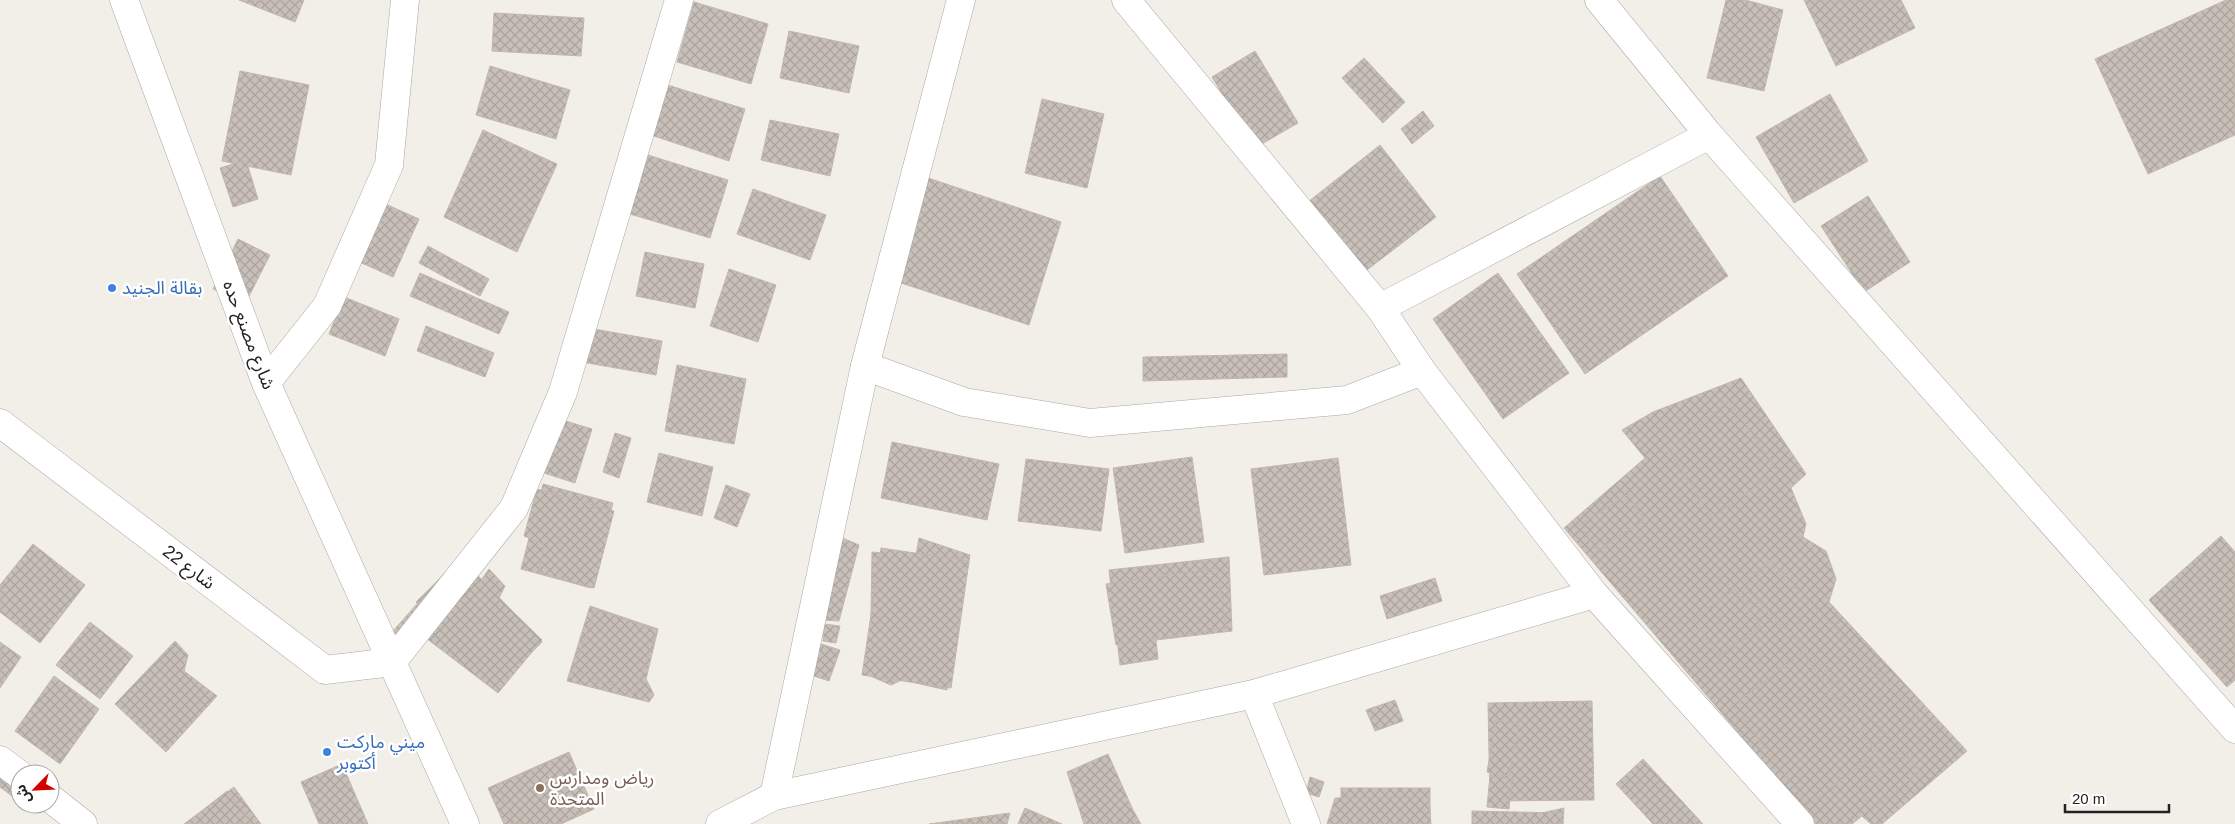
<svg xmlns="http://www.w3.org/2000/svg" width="2235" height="824" font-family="Helvetica,'Noto Sans Arabic',sans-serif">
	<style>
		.building { fill: url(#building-cross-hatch); stroke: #c4b6ab }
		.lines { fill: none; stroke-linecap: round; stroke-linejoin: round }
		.minor-casing { stroke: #a9a9a9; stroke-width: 29 }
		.minor { stroke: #fff; stroke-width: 28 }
		.shop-dot { fill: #3f7fe0; stroke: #fff; stroke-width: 2 }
		.education-dot { fill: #8d6e63; stroke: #fff; stroke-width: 2 }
		.labels { text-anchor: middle; stroke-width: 5; stroke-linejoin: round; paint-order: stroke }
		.shop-label { font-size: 18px; fill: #366cbe; stroke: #fff; text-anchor: start }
		.street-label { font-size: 18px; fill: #222; stroke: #fff }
		.education-label { font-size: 18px; fill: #785e54; stroke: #fff; text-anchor: start }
	</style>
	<defs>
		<pattern id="building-cross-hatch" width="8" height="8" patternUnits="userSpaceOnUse" patternTransform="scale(1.25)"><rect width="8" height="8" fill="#c7bfb8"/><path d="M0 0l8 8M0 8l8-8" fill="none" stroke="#aba49e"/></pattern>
	</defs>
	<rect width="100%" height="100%" fill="#f2efe9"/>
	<g class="building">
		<polygon points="239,0 304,0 295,22"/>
		<polygon points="1726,0 1745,0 1783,10 1764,91 1707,78"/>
		<polygon points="1804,0 1901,0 1915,28 1836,66"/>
		<polygon points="2226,0 2235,0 2235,135 2148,174 2095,59"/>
		<polygon points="694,2 768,24 751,84 677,62"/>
		<polygon points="494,13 584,18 581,56 492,51"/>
		<polygon points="789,31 859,46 849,93 780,78"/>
		<polygon points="1255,51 1298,123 1255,148 1212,77"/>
		<polygon points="1364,58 1405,102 1383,123 1342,78"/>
		<polygon points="490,66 570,90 556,139 476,115"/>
		<polygon points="240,71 309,85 291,175 222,161"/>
		<polygon points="661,83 745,109 729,161 645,133"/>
		<polygon points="1830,94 1868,161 1794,203 1756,137"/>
		<polygon points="1042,99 1104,114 1087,188 1025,173"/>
		<polygon points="1423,111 1434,126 1412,144 1401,129"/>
		<polygon points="770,120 839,134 830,176 761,160"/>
		<polygon points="483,130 557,164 517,252 444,217"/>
		<polygon points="1380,145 1436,217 1363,273 1308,202"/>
		<polygon points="648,155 728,180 710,238 630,214"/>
		<polygon points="246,160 258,199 233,207 220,168"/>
		<polygon points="1660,176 1728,276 1585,374 1517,274"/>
		<polygon points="925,177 1061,222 1029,325 892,280"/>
		<polygon points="753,189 826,215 810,260 737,234"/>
		<polygon points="1868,196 1910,262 1864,292 1821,226"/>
		<polygon points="372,198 419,219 393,277 346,256"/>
		<polygon points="238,239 270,255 245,304 213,289"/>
		<polygon points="428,246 489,279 480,296 419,263"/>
		<polygon points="645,252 704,264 695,308 636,296"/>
		<polygon points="729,269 776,285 758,342 710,326"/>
		<polygon points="420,273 509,312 499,334 410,296"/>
		<polygon points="1498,273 1569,373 1503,419 1433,319"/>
		<polygon points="344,297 399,319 385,356 329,334"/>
		<polygon points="571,325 662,341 656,375 565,359"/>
		<polygon points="426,326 494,353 485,377 417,351"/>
		<polygon points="1287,354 1287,377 1143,381 1143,357"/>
		<polygon points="677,365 746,379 734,444 665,431"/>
		<polygon points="1741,378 1806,474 1791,488 1806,524 1803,537 1826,551 1836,579 1829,602 1967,751 1882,824 1871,824 1862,816 1852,824 1816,824 1564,528 1645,458 1622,430 1653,412"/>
		<polygon points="1729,401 1778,471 1712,518 1669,450"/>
		<polygon points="552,417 592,429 575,483 535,470"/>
		<polygon points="615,433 631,438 619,478 603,472"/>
		<polygon points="892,442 999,464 987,520 881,498"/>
		<polygon points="659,453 713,467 702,516 647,502"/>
		<polygon points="1192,457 1204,542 1125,553 1113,468"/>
		<polygon points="1338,458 1351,565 1264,575 1251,469"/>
		<polygon points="1026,459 1109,469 1101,531 1018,521"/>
		<polygon points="543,484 613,503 591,588 521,569"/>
		<polygon points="726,485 750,494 737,527 714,518"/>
		<polygon points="537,489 614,511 594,588 539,572 544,544 524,536"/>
		<polygon points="1628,494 1644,520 1597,551 1580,525"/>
		<polygon points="2221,536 2235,552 2235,680 2227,687 2149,600"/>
		<polygon points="840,537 859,545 839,621 822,620"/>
		<polygon points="919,538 970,555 947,690 902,680 891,685 870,676 872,552 916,556"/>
		<polygon points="33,544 85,585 40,643 0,612 0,585"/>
		<polygon points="881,548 969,561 951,688 862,675"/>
		<polygon points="1229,557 1232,631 1156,640 1158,659 1120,665 1109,570"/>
		<polygon points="461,558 542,642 497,686 416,602"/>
		<polygon points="456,560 479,583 489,569 505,586 499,598 542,640 498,693 426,638 416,651 393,631"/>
		<polygon points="1770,560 1918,715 1892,740 1743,585"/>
		<polygon points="1217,568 1226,628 1116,645 1106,584"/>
		<polygon points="1435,578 1442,601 1387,619 1380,596"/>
		<polygon points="1735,589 1761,627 1719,656 1693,620"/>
		<polygon points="590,606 658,629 646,679 654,695 649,702 567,681"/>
		<polygon points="595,609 657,630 635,693 573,672"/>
		<polygon points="90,622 133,656 100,699 56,665"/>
		<polygon points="824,624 840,626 836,643 823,641"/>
		<polygon points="175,641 188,655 184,671 217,696 166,752 115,704"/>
		<polygon points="0,642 21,657 0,688"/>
		<polygon points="818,643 840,650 829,681 808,674"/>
		<polygon points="1802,653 1877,753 1808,805 1733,705"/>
		<polygon points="54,676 99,709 60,764 15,731"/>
		<polygon points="1395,700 1403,721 1375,731 1366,710"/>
		<polygon points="1592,701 1594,800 1490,801 1488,703"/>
		<polygon points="1496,720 1519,724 1509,776 1487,772"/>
		<polygon points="1903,751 1920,771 1873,810 1857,789"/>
		<polygon points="569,752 594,809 561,824 504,824 488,788"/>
		<polygon points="568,753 593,807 557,824 515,824 497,785"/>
		<polygon points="1108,754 1133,810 1141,824 1084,824 1067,772"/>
		<polygon points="1643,759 1703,824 1653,824 1616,784"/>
		<polygon points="0,761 20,774 20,802 0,787"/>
		<polygon points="342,764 368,824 319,824 301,782"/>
		<polygon points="1490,776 1512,779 1509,809 1487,807"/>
		<polygon points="1310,777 1324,782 1319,797 1306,793"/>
		<polygon points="234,787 261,824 184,824"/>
		<rect x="1341" y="788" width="89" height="36"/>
		<polygon points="227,791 252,824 185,824"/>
		<polygon points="1429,797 1431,824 1327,824 1335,798"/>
		<polygon points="22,804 37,804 32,812"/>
		<polygon points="1025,808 1062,824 1018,824"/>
		<polygon points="1564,808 1563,824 1493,824"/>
		<polygon points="1472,811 1561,813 1561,824 1472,824"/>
		<polygon points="1010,813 1007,824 929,824"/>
	</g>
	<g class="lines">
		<g class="minor-casing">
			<g id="minor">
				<polyline points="124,0 266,383 465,824"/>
				<polyline points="1126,0 1380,308 1422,371 1594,594 1800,824"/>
				<polyline points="1599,0 1709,135 2235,729"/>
				<polyline points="1380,308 1709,135"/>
				<polyline points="865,366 964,402 1090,423 1347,400 1422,371"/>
				<polyline points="266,383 327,306 389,165 405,0"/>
				<polyline points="0,423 325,670 392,662"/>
				<polyline points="392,662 514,508 563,392 679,0"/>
				<polyline points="1254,694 1306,824"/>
				<polyline points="0,760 20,775"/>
				<polyline points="774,796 865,366 961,0"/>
				<polyline points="50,798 83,824"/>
				<polyline points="720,824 774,796 1254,694 1594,594"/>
			</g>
		</g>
		<use href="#minor" class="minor"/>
	</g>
	<g class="shop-dot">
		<circle cx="112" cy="288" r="5"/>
		<circle cx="327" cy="752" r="5"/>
	</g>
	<circle class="education-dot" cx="540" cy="788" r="5"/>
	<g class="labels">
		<g class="shop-label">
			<text x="122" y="294">بقالة الجنيد</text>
			<text x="337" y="748">ميني ماركت<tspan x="337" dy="21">أكتوبر</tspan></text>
		</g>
		<g class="street-label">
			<text transform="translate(249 335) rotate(69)" y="6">شارع مصنع حده</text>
			<text transform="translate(189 567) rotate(37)" y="6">شارع 22</text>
		</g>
		<g class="education-label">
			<text x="550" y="784">رياض ومدارس<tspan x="550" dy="21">المتحدة</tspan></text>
		</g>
	</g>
	<g transform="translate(35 789) rotate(246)"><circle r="24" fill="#ffffff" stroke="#a7a7a7"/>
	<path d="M0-4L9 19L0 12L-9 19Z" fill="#d40000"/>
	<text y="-8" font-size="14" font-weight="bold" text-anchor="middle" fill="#222222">ش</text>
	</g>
	<path d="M2065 804v8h104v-8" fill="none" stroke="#222222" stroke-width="2.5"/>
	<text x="2072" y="804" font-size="15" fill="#222222" stroke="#ffffff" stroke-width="4" paint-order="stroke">20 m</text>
</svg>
